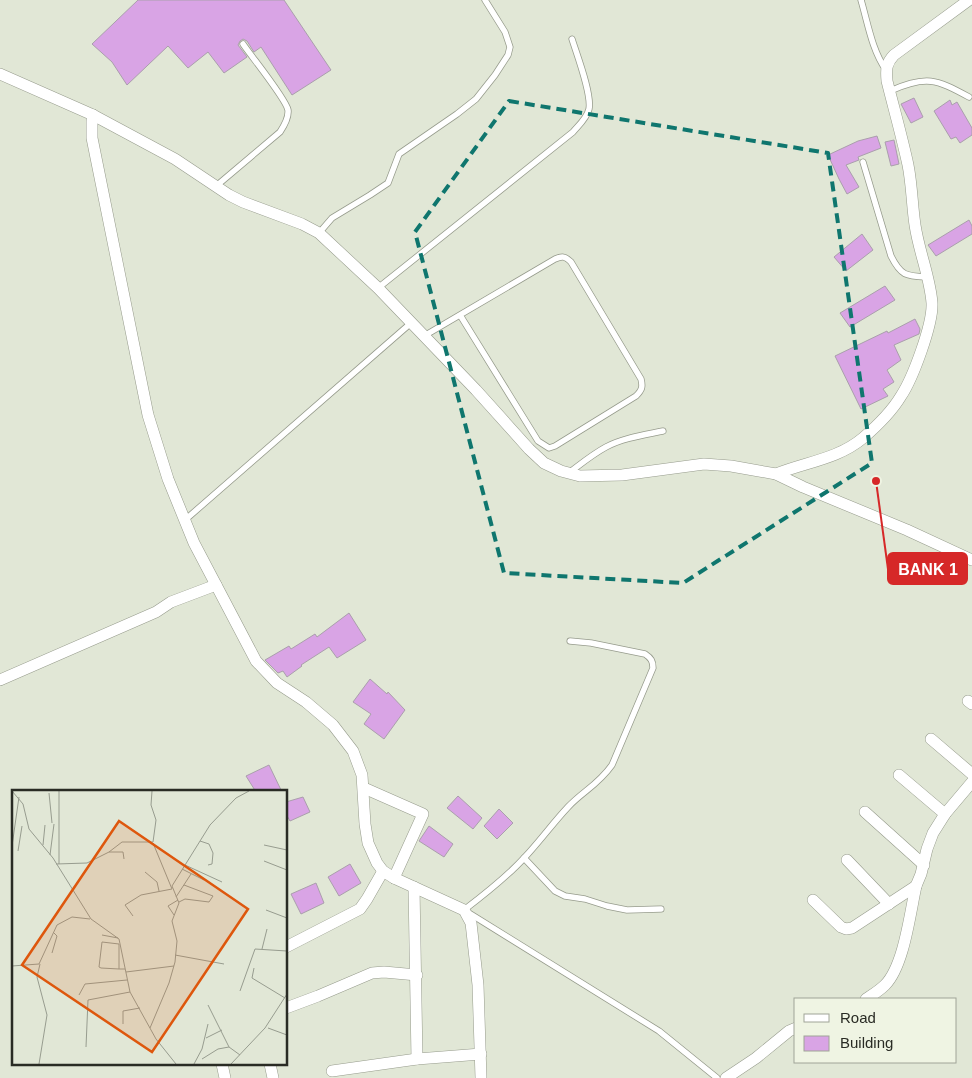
<svg xmlns="http://www.w3.org/2000/svg" width="972" height="1078" font-family="Helvetica,sans-serif">
	<style>
		.building { fill: #d9a4e5; stroke: #aa9fac }
		.lines { fill: none; stroke-linecap: round; stroke-linejoin: round }
		.service-casing { stroke: #969b8c; stroke-width: 7 }
		.minor-casing { stroke: #969b8c; stroke-width: 12 }
		.service { stroke: #fff; stroke-width: 5.5 }
		.minor { stroke: #fff; stroke-width: 11 }
		.marked { fill: none; stroke: #0f766e; stroke-width: 4; stroke-dasharray: 10 6; stroke-linejoin: round }
		.inset-road { fill: none; stroke: #979c8f; stroke-width: 1 }
		.view { fill: #de570d; fill-opacity: 0.15; stroke: #de570d; stroke-width: 2.5 }
		.inset-edge { fill: none; stroke: #292b24; stroke-width: 2.5 }
		.leader { fill: none; stroke: #d62828; stroke-width: 2 }
		.callout-dot { fill: #d62828; stroke: #eff4e3; stroke-width: 2 }
		.callout { fill: #d62828; stroke: #d62828; stroke-width: 2 }
		.callout-label { font-size: 16px; text-anchor: middle; font-weight: bold; fill: #fff }
	</style>
	<rect width="100%" height="100%" fill="#e1e7d6"/>
	<g class="building">
		<polygon points="138,0 284,0 331,70 292,95 261,47 254,52 247,41 243,39 240,41 238,45 247,57 224,73 208,52 188,68 168,46 127,85 112,62 92,44"/>
		<polygon points="914,98 923,117 911,123 901,104"/>
		<polygon points="950,100 952,105 957,102 972,128 972,135 960,143 956,137 951,139 934,111"/>
		<polygon points="877,136 881,148 858,157 859,160 846,165 859,187 847,194 839,179 828,155 858,141"/>
		<polygon points="894,140 899,164 891,166 885,142"/>
		<polygon points="969,220 972,226 972,234 936,256 928,245"/>
		<polygon points="862,234 873,250 846,271 834,257"/>
		<polygon points="885,286 895,300 850,327 840,313"/>
		<polygon points="915,319 920,329 919,334 894,345 901,360 887,370 894,382 883,389 888,396 861,409 835,356 887,331 888,333"/>
		<polygon points="349,613 366,640 337,658 329,647 301,665 302,666 287,677 283,671 278,673 265,660 289,646 291,649 315,634 317,637"/>
		<polygon points="370,679 387,694 388,692 405,710 384,739 364,724 371,714 353,702"/>
		<polygon points="269,765 282,792 256,792 246,776"/>
		<polygon points="458,796 482,818 473,829 447,808"/>
		<polygon points="303,797 310,812 290,821 286,814 286,802"/>
		<polygon points="499,809 513,823 497,839 484,826"/>
		<polygon points="429,826 453,844 444,857 419,841"/>
		<polygon points="350,864 361,883 339,896 328,877"/>
		<polygon points="316,883 324,903 301,914 291,894"/>
	</g>
	<g class="lines">
		<g class="service-casing">
			<g id="service">
				<path d="M861 0C868 24 872 50 886 70"/>
				<path d="M890 91C926 75 936 79 969 97"/>
				<path d="M863 162 891 256C901 276 906 276 927 277"/>
				<path d="M215 187 280 132C284 126 289 118 288 110 286 99 251 56 243 44"/>
				<polyline points="319,233 332,218 370,195 388,183 399,154 457,114 476,99 495,75 508,55 510,47 505,32 485,0"/>
				<path d="M378 288 573 132C579 125 587 118 589 109 592 94 577 55 572 39"/>
				<path d="M424 336 555 259C562 256 565 256 571 262L641 379C643 387 642 390 636 396L555 446 549 448 538 441 460 315"/>
				<path d="M570 472C582 463 593 454 606 447 623 438 644 435 663 431"/>
				<polyline points="185,520 411,323"/>
				<path d="M570 641 591 643 645 654C651 658 653 661 653 668L612 765C598 785 583 791 568 807 553 823 540 841 525 857 507 877 485 894 464 910L659 1031 717 1078"/>
				<polyline points="524,858 555,891 565,896 585,899 607,906 627,910 661,909"/>
			</g>
		</g>
		<g class="minor-casing">
			<g id="minor">
				<polyline points="0,74 93,115 175,159 229,195 243,202 302,224 319,233 378,288 476,390 529,449 544,463 561,471 580,476 622,475 704,464 731,466 776,474 803,487 907,530 972,560"/>
				<polyline points="93,115 92,121 92,138 148,415 168,479 194,543 256,661 277,683 306,702 333,725 353,751 362,775 365,824 368,843 377,863 383,871 394,878 464,910 471,923 478,985 481,1078"/>
				<path d="M776 474C806 462 838 459 863 438 877 426 892 411 901 396 913 378 933 324 932 303 930 277 919 252 915 225 912 205 912 185 908 165 902 137 894 109 887 81 886 70 886 63 894 55L969 0"/>
				<polyline points="0,680 156,612 171,602 216,585"/>
				<polyline points="968,701 972,704"/>
				<polyline points="931,739 972,774"/>
				<polyline points="899,775 945,814"/>
				<polyline points="364,788 423,814 394,878"/>
				<polyline points="865,812 924,865"/>
				<polyline points="847,860 889,904"/>
				<polyline points="414,887 417,1059"/>
				<polyline points="813,900 841,927 846,929 852,928 916,886 921,874 927,849 933,833 945,814 972,782"/>
				<polyline points="286,947 360,909 367,899 383,871"/>
				<path d="M866 999C872 995 879 991 885 985 904 966 910 913 916 886"/>
				<polyline points="286,1008 318,996 372,973 384,972 417,975"/>
				<polyline points="222,1064 225,1078"/>
				<polyline points="270,1064 273,1078"/>
				<polyline points="332,1071 417,1059 481,1054"/>
				<polyline points="726,1078 756,1058 789,1031 796,1028"/>
			</g>
		</g>
		<use href="#service" class="service"/>
		<use href="#minor" class="minor"/>
	</g>
	<path class="marked" d="M509 101 828 153 872 463 683 583 504 573 415 232Z"/>
	<g transform="translate(12 790)">
		<rect width="275" height="275" fill="#e1e7d6"/>
		<path class="inset-road" d="M0 1 11 14 17 39 41 68 79 129 107 149 118 202 144 249 164 274M47 1V74M37 3 40 33M188 51 197 54 201 63 200 74 196 75M31 55 33 35M252 55 275 60M0 56 7 7M6 61 10 36M97 62 110 52H141L144 30 139 15 140 1M38 65 42 34M252 71 275 80M44 74 75 73 97 62H111L112 69M173 75 210 92M170 79 192 90M133 82 145 92 147 101M164 107 179 84M167 112 173 109 197 112 201 106 172 95M254 120 275 128M162 125 156 116 166 110M121 126 113 115 129 105 160 99 141 53M90 145 106 148M250 159 255 139M40 163 45 146 41 142M163 165 212 174M0 176 27 174 45 135 60 127 78 129M242 178 240 188 273 208M107 179V154L90 152 87 177 89 178 107 179H113M114 182 162 176M228 201 243 159 275 161M67 205 73 194 115 190M196 215 217 257 228 265M111 234V221L128 218M138 238 157 193 163 172 165 151 160 131 167 113 160 96 198 35 224 8 237 1M256 238 275 245M194 248 210 240M74 257 76 210 118 202M190 269 206 259 217 257M27 274 35 225 25 187 28 174M182 274 190 259 196 234M219 274 253 238 275 204"/>
		<path class="view" d="M107 31 236 119 140 262 10 175Z"/>
		<rect width="275" height="275" class="inset-edge"/>
	</g>
	<path class="leader" d="M876 481L888 569"/>
	<circle class="callout-dot" cx="876" cy="481" r="5"/>
	<rect class="callout" x="888" y="553" width="79" height="31" rx="5"/>
	<g class="callout-label">
		<text x="928" y="575">BANK 1</text>
	</g>
	<rect x="794" y="998" width="162" height="65" fill="#eff4e3" stroke="#a0a497"/>
	<rect x="804" y="1014" width="25" height="8" fill="#ffffff" stroke="#a0a497"/>
	<text x="840" y="1023" font-size="15" fill="#292b24">Road</text>
	<rect x="804" y="1036" width="25" height="15" fill="#d9a4e5" stroke="#a0a497"/>
	<text x="840" y="1048" font-size="15" fill="#292b24">Building</text>
</svg>
